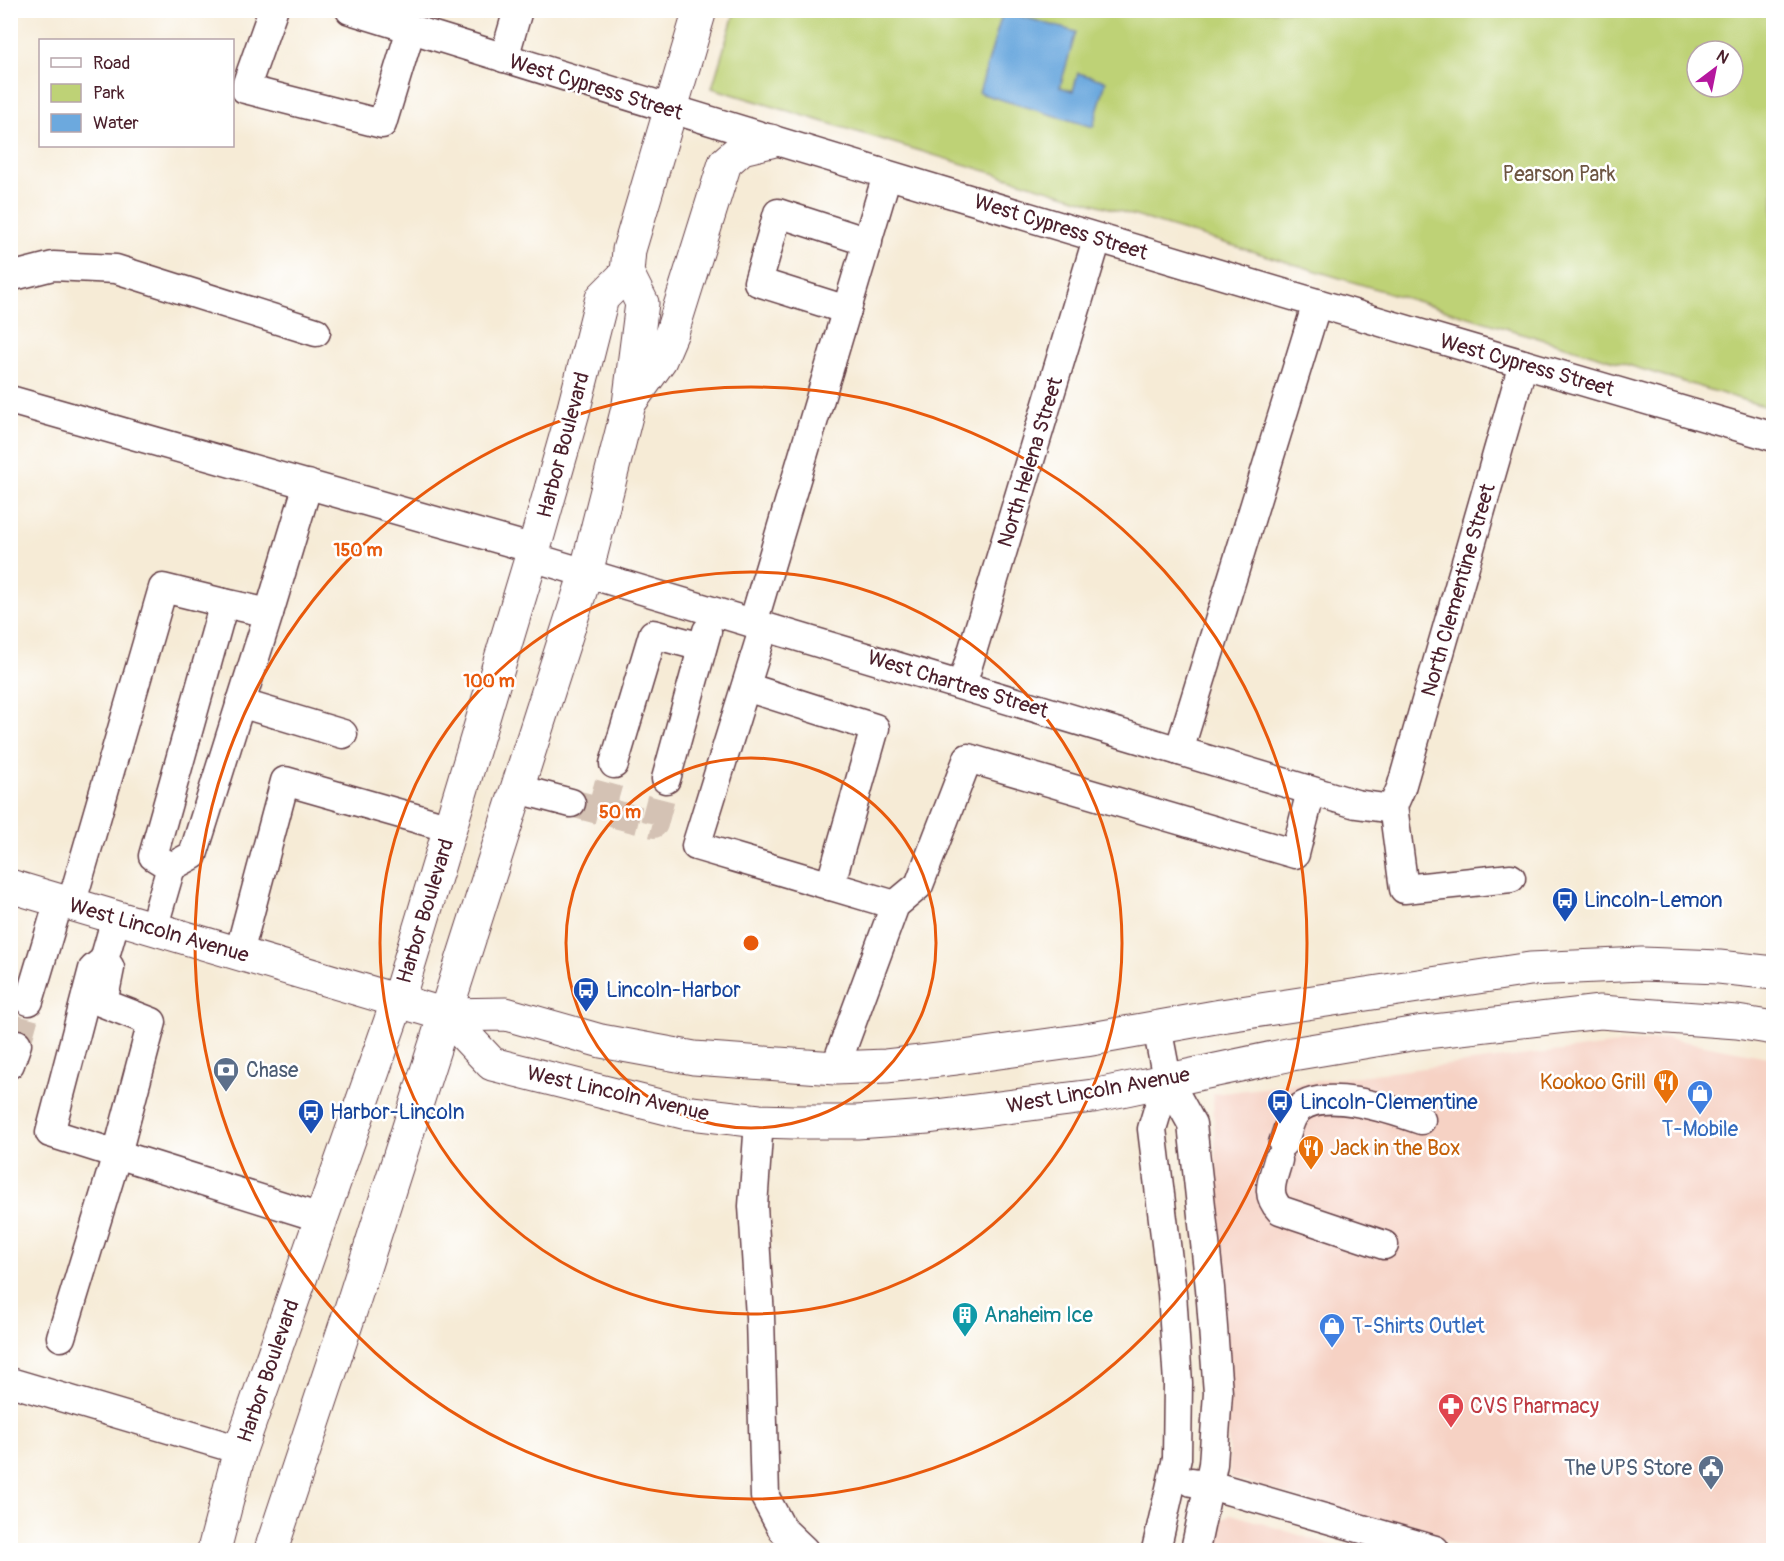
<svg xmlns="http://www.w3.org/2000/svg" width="1784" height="1561" font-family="Pangolin,sans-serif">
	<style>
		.built { fill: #f6d2c4 }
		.green { fill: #bed276; stroke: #847850; stroke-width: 1.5; fill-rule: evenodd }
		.water { fill: #6ca9de; stroke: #5b6484; stroke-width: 1.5 }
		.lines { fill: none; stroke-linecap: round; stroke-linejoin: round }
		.minor-tunnel { stroke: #d4c2b4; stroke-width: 28; stroke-dasharray: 28 14; stroke-linecap: butt }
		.minor-casing { stroke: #643e45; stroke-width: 31 }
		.major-casing { stroke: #643e45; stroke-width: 35 }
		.minor { stroke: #fff; stroke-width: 28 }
		.major { stroke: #fff; stroke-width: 33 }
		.ring { fill: none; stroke: #e8590c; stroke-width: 3 }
		.labels { text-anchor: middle; stroke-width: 5; stroke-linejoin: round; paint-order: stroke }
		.street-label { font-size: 21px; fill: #4a1f2b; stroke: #fff }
		.park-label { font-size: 21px; fill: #6d5542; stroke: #fff }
		.transit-label { font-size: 21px; fill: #164399; stroke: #fff; text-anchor: start }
		.service-label { font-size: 21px; fill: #4e5e75; stroke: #fff; text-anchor: start }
		.food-label { font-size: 21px; fill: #c56008; stroke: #fff; text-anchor: end }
		.shop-label { font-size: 21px; fill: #366cbe; stroke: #fff }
		.culture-label { font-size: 21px; fill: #0d838f; stroke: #fff; text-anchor: start }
		.health-label { font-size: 21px; fill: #be3a42; stroke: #fff; text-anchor: start }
		.centre { fill: #e8590c; stroke: #fff; stroke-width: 3 }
		.ring-label { font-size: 18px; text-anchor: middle; font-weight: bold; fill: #e8590c; stroke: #fff; stroke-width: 5; stroke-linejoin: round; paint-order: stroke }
	</style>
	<rect width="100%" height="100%" fill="#fff"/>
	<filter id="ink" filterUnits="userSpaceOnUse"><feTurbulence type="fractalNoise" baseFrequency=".0167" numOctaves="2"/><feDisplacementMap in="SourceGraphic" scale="12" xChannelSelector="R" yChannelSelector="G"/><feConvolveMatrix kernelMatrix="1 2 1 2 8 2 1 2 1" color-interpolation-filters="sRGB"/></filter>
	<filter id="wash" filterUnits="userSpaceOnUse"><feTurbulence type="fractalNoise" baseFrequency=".008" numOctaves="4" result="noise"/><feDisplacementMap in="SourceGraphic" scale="24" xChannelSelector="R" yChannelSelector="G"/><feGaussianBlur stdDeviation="1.35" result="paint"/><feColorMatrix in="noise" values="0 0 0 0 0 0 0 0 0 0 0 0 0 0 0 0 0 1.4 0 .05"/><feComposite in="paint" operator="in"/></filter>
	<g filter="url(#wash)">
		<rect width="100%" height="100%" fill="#f6ebd6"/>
		<g class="built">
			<polygon points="1667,1038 1773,1058 1773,1550 1475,1550 1230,1478 1213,1094"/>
			<polygon points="1231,1514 1245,1518 1346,1550 1212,1550 1221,1521"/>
		</g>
		<path class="green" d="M735 11H1773V409L712 88ZM1697 51H1733V87H1697Z"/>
		<polygon class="water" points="1003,11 1076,32 1060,87 1073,91 1078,73 1106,81 1093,127 979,93"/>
	</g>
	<g filter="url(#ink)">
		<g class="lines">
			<g class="minor-tunnel">
				<polyline points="571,803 654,824 666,779"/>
				<polyline points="601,810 614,764"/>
				<polyline points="17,1044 29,1001"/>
			</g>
			<g class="minor-casing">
				<g id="minor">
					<polyline points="273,10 245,89 382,124 411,29"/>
					<path d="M350 10C824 157 1298 299 1774 437"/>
					<polyline points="504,58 518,10"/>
					<polyline points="10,277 53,266 116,269 316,332"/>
					<polyline points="847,310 758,282 778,213 868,242"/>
					<polyline points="10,400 534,549"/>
					<polyline points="532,557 1356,804 1385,808 1393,806 1401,788 1523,364"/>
					<polyline points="224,603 269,613 308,484"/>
					<polyline points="753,623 887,175"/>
					<polyline points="764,627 696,846 895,905"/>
					<polyline points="962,685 1097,239"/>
					<polyline points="746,687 875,728 830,886"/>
					<polyline points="240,703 343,734"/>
					<polyline points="1179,751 1317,303"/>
					<polyline points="614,764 653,634 702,647"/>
					<polyline points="666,779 707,631"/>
					<polyline points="518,789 571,803"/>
					<polyline points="1393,806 1404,889 1511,878"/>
					<polyline points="171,867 193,855 269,613"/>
					<polyline points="71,905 163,588 224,603 153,856 171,867 153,929"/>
					<polyline points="116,918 104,960 93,969 50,1133 321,1218"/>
					<polyline points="239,953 285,781 450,828"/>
					<polyline points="29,1001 59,901"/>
					<polyline points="1157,1027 1167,1079 1192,1124 1210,1288 1218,1393 1213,1464 1195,1550"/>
					<polyline points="10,1064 17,1044"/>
					<polyline points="835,1068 895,905 919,885 968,758 1295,854 1311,791"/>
					<polyline points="759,1121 753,1206 760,1317 765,1497 782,1529 804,1550"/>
					<path d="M1283 1143C1287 1134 1289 1121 1295 1113 1317 1084 1393 1110 1421 1120"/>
					<path d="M1278 1160C1273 1180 1264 1193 1280 1210L1384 1245"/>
					<polyline points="61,1337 117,1154 152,1022 103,1003 110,968 109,966"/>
					<polyline points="10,1382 240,1450"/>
					<polyline points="1192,1482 1210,1485 1435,1550"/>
					<polyline points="1156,1550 1177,1458 1178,1383 1172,1293 1152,1129 1167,1079"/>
				</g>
			</g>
			<g class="major-casing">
				<g id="major">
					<polyline points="630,402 660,360 672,332 725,163 742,148 771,141"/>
					<polyline points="10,886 446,1015 506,1014 601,1041 694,1058 835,1068 886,1066 956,1058 1086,1040 1221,1016 1530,969 1642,964 1719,967 1774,973"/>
					<polyline points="446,1015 492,1064 683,1112 759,1121 793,1122 857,1122 928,1117 1093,1096 1292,1054 1417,1033 1600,1012 1737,1022 1774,1028"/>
					<polyline points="214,1550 240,1450 398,1000 534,549 573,412 602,298 627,273"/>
					<polyline points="271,1550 350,1312 586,573 629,404 642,303 627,273 629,250 700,10"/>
				</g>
			</g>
			<use href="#minor" class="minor"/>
			<use href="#major" class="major"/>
		</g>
	</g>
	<g class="ring">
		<circle cx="751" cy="943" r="185"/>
		<circle cx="751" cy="943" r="371"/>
		<circle cx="751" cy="943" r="556"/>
	</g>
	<defs>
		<g id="bus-pin" transform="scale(1.35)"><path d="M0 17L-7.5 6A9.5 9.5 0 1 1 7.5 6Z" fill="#1a4fb4" stroke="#fff"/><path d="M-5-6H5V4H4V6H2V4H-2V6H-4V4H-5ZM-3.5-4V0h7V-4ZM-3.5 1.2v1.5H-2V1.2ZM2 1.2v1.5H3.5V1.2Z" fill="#fff"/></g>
		<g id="bank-pin" transform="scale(1.35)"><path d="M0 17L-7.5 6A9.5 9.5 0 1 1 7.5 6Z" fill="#5c6f8a" stroke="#fff"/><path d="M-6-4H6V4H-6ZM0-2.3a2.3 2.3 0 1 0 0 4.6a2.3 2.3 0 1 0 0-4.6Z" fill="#fff"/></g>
		<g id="restaurant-pin" transform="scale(1.35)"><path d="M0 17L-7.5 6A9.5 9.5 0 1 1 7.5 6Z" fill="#e8710a" stroke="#fff"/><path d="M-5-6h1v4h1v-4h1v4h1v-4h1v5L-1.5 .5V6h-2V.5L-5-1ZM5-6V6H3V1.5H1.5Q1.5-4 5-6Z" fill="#fff"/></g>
		<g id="shop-pin" transform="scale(1.35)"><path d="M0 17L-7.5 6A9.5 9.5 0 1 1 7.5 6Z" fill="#3f7fe0" stroke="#fff"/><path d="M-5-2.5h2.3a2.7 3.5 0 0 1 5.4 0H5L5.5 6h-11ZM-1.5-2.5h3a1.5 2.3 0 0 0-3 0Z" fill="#fff"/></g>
		<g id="building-pin" transform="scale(1.35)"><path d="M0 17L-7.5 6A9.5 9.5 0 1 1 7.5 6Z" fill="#0f9aa8" stroke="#fff"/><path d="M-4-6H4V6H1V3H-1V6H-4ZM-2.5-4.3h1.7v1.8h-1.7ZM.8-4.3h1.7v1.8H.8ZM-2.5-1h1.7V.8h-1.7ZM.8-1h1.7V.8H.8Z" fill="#fff"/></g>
		<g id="pharmacy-pin" transform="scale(1.35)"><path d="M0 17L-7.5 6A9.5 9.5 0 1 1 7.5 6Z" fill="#e0444e" stroke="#fff"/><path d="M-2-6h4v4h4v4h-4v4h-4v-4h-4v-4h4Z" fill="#fff"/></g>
		<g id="civic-pin" transform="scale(1.35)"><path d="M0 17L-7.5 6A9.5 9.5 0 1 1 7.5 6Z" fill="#5c6f8a" stroke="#fff"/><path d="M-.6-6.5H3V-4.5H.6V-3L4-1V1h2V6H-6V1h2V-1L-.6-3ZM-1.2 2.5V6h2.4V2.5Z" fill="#fff"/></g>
	</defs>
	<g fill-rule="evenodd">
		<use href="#bus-pin" x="1565" y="900"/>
		<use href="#bus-pin" x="586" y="990"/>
		<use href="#bank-pin" x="226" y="1070"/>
		<use href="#restaurant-pin" x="1666" y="1082"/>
		<use href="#shop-pin" x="1700" y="1093"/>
		<use href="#bus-pin" x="1280" y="1102"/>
		<use href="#bus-pin" x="311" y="1112"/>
		<use href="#restaurant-pin" x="1311" y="1148"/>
		<use href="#building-pin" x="965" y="1315"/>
		<use href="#shop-pin" x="1332" y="1326"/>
		<use href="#pharmacy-pin" x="1451" y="1406"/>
		<use href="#civic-pin" x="1711" y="1468"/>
	</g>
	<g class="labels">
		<g class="street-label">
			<text transform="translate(596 87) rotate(17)" y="7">West Cypress Street</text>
			<text transform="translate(1061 227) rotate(17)" y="7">West Cypress Street</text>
			<text transform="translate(1527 365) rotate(16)" y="7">West Cypress Street</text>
			<text transform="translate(563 445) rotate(-75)" y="7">Harbor Boulevard</text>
			<text transform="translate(1030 462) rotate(-73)" y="7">North Helena Street</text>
			<text transform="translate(1458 590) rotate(-74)" y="7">North Clementine Street</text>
			<text transform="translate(958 684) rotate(17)" y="7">West Chartres Street</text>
			<text transform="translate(425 911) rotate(-73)" y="7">Harbor Boulevard</text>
			<text transform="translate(159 930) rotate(16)" y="7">West Lincoln Avenue</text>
			<text transform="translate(1098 1090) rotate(-10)" y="7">West Lincoln Avenue</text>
			<text transform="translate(618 1093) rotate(13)" y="7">West Lincoln Avenue</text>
			<text transform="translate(268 1371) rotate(-71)" y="7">Harbor Boulevard</text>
		</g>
		<g class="park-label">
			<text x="1559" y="181">Pearson Park</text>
		</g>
		<g class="transit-label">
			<text x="1584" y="907">Lincoln-Lemon</text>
			<text x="606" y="997">Lincoln-Harbor</text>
			<text x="1300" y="1109">Lincoln-Clementine</text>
			<text x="330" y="1119">Harbor-Lincoln</text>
		</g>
		<g class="service-label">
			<text x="246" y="1077">Chase</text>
			<text x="1692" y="1475" text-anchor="end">The UPS Store</text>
		</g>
		<g class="food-label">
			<text x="1646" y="1089">Kookoo Grill</text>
			<text x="1330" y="1155" text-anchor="start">Jack in the Box</text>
		</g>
		<g class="shop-label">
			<text x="1700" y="1136">T-Mobile</text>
			<text x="1352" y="1333" text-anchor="start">T-Shirts Outlet</text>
		</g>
		<g class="culture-label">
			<text x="984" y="1322">Anaheim Ice</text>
		</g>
		<g class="health-label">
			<text x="1470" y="1413">CVS Pharmacy</text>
		</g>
	</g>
	<circle cx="751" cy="943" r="9" class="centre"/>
	<g class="ring-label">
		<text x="358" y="556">150 m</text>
		<text x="489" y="687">100 m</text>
		<text x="620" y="818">50 m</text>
	</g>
	<rect width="1784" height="1561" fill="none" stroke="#fff" stroke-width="36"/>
	<rect x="39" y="39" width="195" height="108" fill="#ffffff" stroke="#b7a5aa" stroke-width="1.5"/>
	<rect x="51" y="58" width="30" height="9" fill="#ffffff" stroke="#b7a5aa" stroke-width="1.5"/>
	<text x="93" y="69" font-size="18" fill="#4a1f2b">Road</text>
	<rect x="51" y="84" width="30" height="18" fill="#bed276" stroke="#b7a5aa" stroke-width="1.5"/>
	<text x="93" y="99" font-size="18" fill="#4a1f2b">Park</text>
	<rect x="51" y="114" width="30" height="18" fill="#6ca9de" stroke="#b7a5aa" stroke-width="1.5"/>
	<text x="93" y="129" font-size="18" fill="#4a1f2b">Water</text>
	<g transform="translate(1715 69) rotate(32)"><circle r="28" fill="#ffffff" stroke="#b7a5aa" stroke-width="1.5"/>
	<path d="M0-4.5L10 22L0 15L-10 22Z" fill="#b5179e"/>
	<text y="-9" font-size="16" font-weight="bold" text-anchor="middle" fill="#4a1f2b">N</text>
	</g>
</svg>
